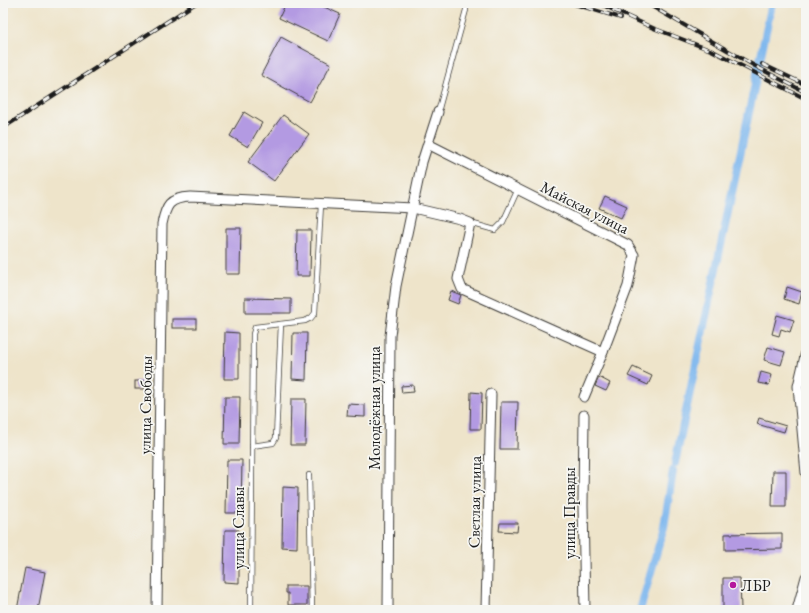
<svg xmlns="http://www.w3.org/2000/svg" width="809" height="613" font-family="'EB Garamond',serif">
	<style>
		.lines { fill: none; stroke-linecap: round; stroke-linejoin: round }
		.canal { stroke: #7eb7ee; stroke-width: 8 }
		.building { fill: #b39ae2 }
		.service-casing { stroke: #3c3a36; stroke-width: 6 }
		.minor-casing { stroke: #3c3a36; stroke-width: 11 }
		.service { stroke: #fff; stroke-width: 4.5 }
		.minor { stroke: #fff; stroke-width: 9 }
		.rail-casing { stroke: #1c1c1c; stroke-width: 4 }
		.rail { stroke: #f6f6f2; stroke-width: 2.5; stroke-dasharray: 8; stroke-linecap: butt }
		.poi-dot { fill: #b5179e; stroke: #f6f6f2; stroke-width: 1.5 }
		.labels { text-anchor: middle; stroke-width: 3.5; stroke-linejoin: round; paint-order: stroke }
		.street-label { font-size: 16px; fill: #1c1c1c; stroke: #f6f6f2 }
		.poi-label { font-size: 16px; fill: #1c1c1c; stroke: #f6f6f2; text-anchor: start }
	</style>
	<rect width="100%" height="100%" fill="#f6f6f2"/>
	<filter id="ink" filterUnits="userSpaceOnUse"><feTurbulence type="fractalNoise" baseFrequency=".025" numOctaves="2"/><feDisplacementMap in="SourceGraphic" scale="8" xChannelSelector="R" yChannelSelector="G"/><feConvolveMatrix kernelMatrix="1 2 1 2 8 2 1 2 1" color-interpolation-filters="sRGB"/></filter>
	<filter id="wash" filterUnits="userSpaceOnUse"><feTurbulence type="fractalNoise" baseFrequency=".012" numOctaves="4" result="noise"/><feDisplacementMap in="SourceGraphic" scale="16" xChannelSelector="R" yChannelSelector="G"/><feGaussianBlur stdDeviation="0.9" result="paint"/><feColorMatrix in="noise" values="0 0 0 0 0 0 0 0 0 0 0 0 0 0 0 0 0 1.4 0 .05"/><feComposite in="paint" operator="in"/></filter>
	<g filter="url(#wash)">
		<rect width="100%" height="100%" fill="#eee4ca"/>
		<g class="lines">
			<g class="canal">
				<polyline points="675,463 772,3"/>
				<polyline points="640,610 664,527 673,471"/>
			</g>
		</g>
		<g id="blocks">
			<g class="building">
				<polygon points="286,3 315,3 340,14 328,41 279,18"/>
				<polygon points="281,37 331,64 310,102 261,75"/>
				<polygon points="244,112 262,123 248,147 230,136"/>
				<polygon points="283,115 309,134 274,181 248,162"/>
				<polygon points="605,196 627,206 621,218 599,208"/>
				<polygon points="226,228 241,228 240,274 226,274"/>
				<polygon points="297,230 311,230 310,276 296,276"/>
				<polygon points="787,287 802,292 799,304 784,299"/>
				<polygon points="451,291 461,295 458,304 448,300"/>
				<polygon points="245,298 291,299 291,313 245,313"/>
				<polygon points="777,315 794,320 790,332 781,329 779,336 772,334"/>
				<rect x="172" y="319" width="24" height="9"/>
				<polygon points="225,332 239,333 239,379 224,379"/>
				<polygon points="293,333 307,333 306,380 292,379"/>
				<polygon points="768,347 785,352 781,365 764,360"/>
				<polygon points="633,367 652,376 648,385 628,376"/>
				<polygon points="761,372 772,375 769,385 758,383"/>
				<polygon points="599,377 610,383 606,391 595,386"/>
				<rect x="135" y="381" width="10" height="8"/>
				<polygon points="413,385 414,392 402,393 401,386"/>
				<polygon points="471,392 482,393 481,429 470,429"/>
				<polygon points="225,397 240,397 239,444 224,444"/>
				<polygon points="291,399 306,399 305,445 290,445"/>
				<polygon points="501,402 518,402 517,449 500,449"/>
				<polygon points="348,404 365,405 365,417 347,416"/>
				<polygon points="759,418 786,426 784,432 757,424"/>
				<polygon points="227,460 242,460 241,513 226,513"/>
				<polygon points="773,471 786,471 786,507 772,507"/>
				<polygon points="283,487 298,488 297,548 282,547"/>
				<polygon points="500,523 518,523 517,532 499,531"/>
				<polygon points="225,530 239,530 239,583 224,582"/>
				<polygon points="782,533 782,549 725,550 725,534"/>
				<polygon points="25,568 45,572 38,610 17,610"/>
				<polygon points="723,578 740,578 741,609 723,609"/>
				<polygon points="286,586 307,586 307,605 288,605 288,593 286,593"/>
			</g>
		</g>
	</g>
	<g filter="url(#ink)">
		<use href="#blocks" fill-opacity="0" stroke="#3c3a36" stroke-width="1"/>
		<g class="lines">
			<g class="service-casing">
				<g id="service">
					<polyline points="438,112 466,10 466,3"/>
					<polyline points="470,223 495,230 503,222 518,189"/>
					<polyline points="252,446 273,443 276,438 281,324"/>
					<polyline points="309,475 312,610"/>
					<polyline points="251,610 253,334 255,327 305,321 311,318 315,313 321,204"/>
				</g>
			</g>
			<g class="minor-casing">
				<g id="minor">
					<polyline points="806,352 798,386 806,473"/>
					<polyline points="584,397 603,352"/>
					<polyline points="584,415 583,505 585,610"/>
					<path d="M157 610 162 224C166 205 169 198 190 197L413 208 460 219 470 223 458 279 462 289 603 352 628 286 634 255 628 245 428 144"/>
					<polyline points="388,610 390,336 396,286 422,162 438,112"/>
					<polyline points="486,610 491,394"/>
					<polyline points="797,610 806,577"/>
				</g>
			</g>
			<use href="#service" class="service"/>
			<use href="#minor" class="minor"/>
			<g class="rail-casing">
				<g id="rail">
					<polyline points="571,3 621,18"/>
					<polyline points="598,3 653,28 713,51 806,99"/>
					<polyline points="646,3 753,65 803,91"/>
					<polyline points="762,64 806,85"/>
					<polyline points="3,128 196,3"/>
				</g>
			</g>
			<use href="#rail" class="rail"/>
		</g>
	</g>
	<circle class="poi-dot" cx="733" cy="585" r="4"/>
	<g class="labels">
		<g class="street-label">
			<text transform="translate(585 207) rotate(27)" y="6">Майская улица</text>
			<text transform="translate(145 405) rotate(-89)" y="6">улица Свободы</text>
			<text transform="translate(374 408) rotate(-90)" y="6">Молодёжная улица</text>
			<text transform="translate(474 502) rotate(-89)" y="6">Светлая улица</text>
			<text transform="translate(569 513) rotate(-90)" y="6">улица Правды</text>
			<text transform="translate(238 528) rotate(-90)" y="6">улица Славы</text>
		</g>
		<g class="poi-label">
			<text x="741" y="591">ЛБР</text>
		</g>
	</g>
	<rect width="809" height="613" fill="none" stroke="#f6f6f2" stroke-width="16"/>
</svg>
